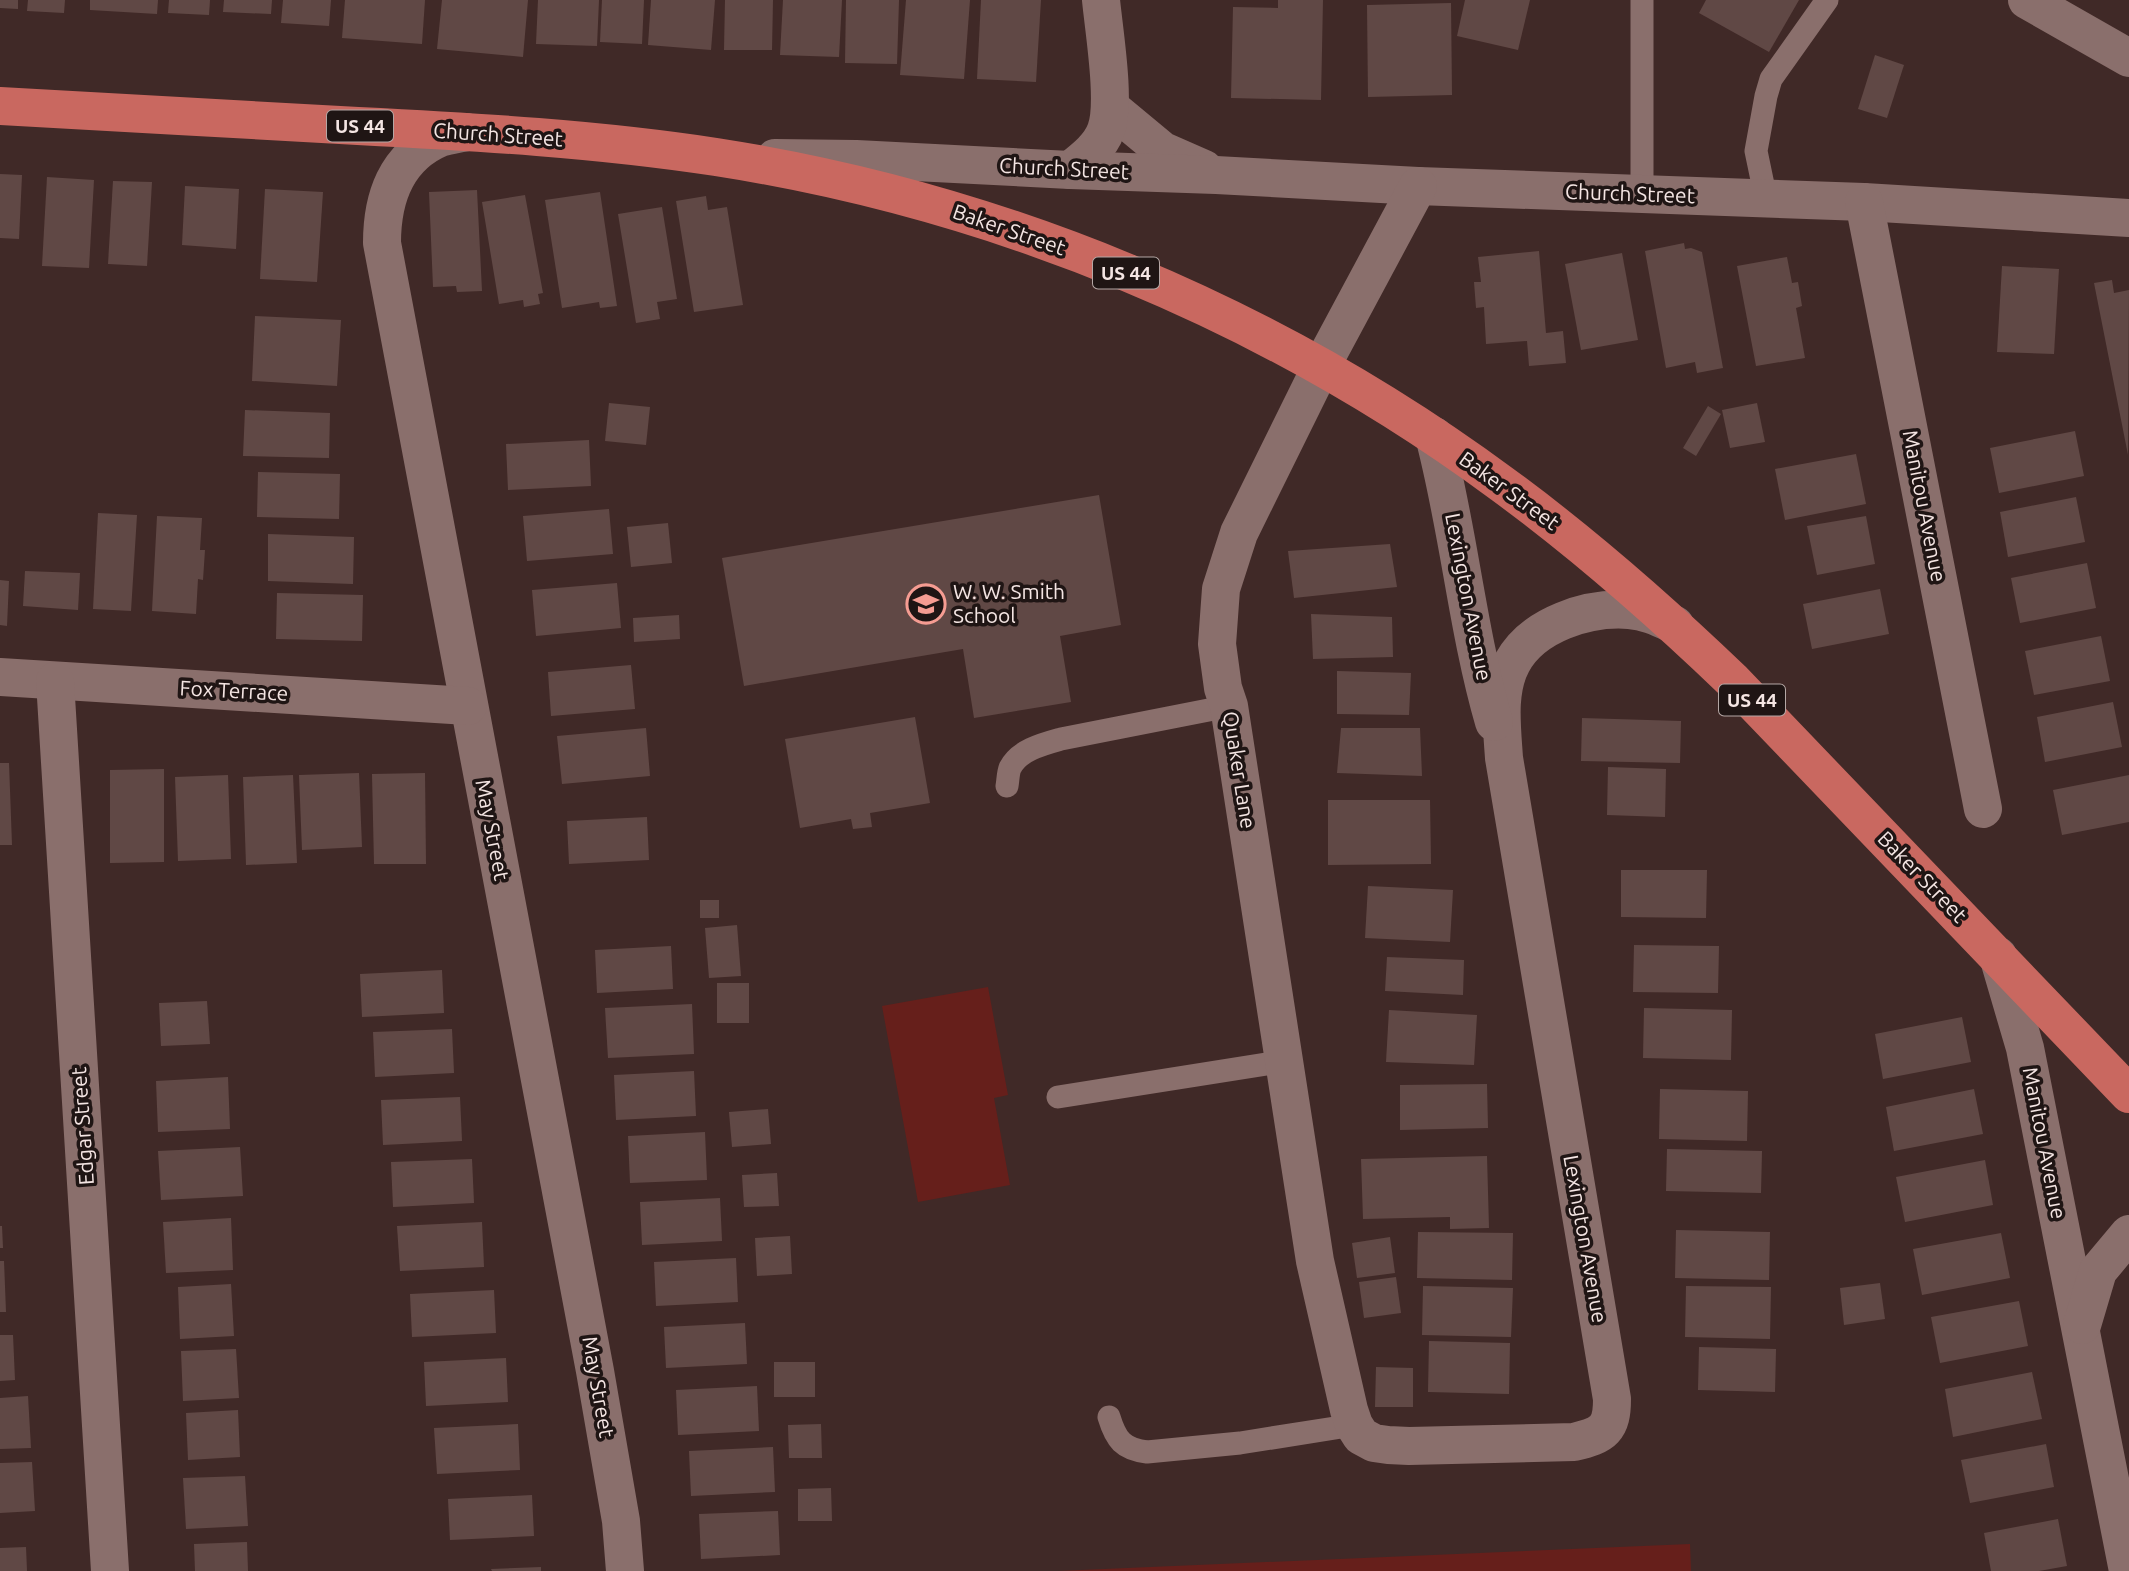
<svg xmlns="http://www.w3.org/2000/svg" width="2129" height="1571" font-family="Ubuntu,sans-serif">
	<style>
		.green { fill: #661f1b }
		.building { fill: #604845 }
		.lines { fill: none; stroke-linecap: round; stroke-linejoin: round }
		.service { stroke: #8a6f6c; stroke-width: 23 }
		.minor { stroke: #8a6f6c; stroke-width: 38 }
		.tertiary { stroke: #8a6f6c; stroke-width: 38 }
		.trunk { stroke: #c96860; stroke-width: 38 }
		.labels { text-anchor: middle; stroke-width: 7; stroke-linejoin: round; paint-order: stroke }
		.shield { fill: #1f1514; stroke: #b4a7a5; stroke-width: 2 }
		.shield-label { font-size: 19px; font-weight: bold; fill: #f4e5e3 }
		.street-label { font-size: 21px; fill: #f4e5e3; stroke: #1f1514 }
		.poi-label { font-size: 21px; fill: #f4e5e3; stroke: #1f1514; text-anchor: start }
	</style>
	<rect width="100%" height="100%" fill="#402927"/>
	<g class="green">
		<polygon points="988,987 1008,1095 994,1098 1010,1185 918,1202 882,1006"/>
		<polygon points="1690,1544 1691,1571 1058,1571"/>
	</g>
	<g class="building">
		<polygon points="0,0 18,0 18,9 0,8"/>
		<polygon points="28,0 65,0 64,13 27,11"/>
		<polygon points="90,0 158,0 157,14 90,10"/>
		<polygon points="169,0 210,0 209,15 168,13"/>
		<polygon points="224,0 272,0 271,14 223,12"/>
		<polygon points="283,0 331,0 329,26 281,23"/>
		<polygon points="345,0 425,0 422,44 342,38"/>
		<polygon points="442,0 528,0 523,57 437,49"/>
		<polygon points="538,0 599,0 597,46 536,44"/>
		<polygon points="602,0 644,0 642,44 600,42"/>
		<polygon points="651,0 715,0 711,50 648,45"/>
		<polygon points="725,0 773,0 772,50 724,50"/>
		<polygon points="783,0 842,0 839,57 780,55"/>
		<polygon points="846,0 899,0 897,64 845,63"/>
		<polygon points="906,0 970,0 964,79 900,75"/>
		<polygon points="981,0 1041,0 1036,82 977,79"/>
		<polygon points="1278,0 1323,0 1321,100 1231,98 1233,7 1278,8"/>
		<polygon points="1465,0 1530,0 1518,50 1457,36"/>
		<polygon points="1706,0 1799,0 1769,52 1699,13"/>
		<polygon points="1451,3 1452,95 1368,97 1367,5"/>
		<polygon points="1875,55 1904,65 1887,118 1858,109"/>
		<polygon points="0,174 22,175 19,239 0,238"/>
		<polygon points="47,177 94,180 89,268 42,266"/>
		<polygon points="113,181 152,182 147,266 108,264"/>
		<polygon points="185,186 239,189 236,249 182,245"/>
		<polygon points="265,189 323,192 317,282 260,279"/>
		<polygon points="477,190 482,291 457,292 456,286 433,287 429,192"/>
		<polygon points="600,192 617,306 600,308 599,302 562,308 545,200"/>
		<polygon points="525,195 543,293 538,294 540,304 524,307 523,300 499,304 482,202"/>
		<polygon points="706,196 708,210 727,207 743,305 694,312 676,201"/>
		<polygon points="662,207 677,299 657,302 660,319 636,323 618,214"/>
		<polygon points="1684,243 1685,249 1691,248 1702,252 1723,368 1697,373 1695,362 1666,368 1645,251"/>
		<polygon points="1539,251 1546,333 1563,331 1566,363 1529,366 1527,341 1486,344 1484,307 1476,308 1474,282 1481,282 1478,257"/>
		<polygon points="1622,253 1638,340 1581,350 1565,264"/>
		<polygon points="1787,257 1792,283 1798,282 1802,306 1796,308 1805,358 1756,366 1737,266"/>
		<polygon points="2002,266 2059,269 2054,354 1997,352"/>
		<polygon points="2112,280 2114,293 2129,290 2128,455 2094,283"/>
		<polygon points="255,316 341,320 337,386 252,381"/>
		<polygon points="609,403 650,407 646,445 605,441"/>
		<polygon points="1757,403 1765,442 1730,448 1722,410"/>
		<polygon points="1708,406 1721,414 1696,456 1683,448"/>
		<polygon points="245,410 330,413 329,458 243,456"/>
		<polygon points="2075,431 2084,476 1999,493 1990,448"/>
		<polygon points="589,440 591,486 508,490 506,444"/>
		<polygon points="1856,454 1866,504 1785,520 1775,469"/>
		<polygon points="258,472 340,474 339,519 257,517"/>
		<polygon points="1099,495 1121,625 1060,636 1071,702 974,718 963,649 744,686 722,558"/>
		<polygon points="2076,497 2085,542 2008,557 2000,512"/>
		<polygon points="609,509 613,554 527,561 523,516"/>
		<polygon points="98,513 137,515 131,611 93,609"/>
		<polygon points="157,516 202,518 200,550 205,550 203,580 198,579 196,614 152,611"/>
		<polygon points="1866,516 1875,564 1817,575 1807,526"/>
		<polygon points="668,523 672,563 631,567 627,527"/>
		<polygon points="268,534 354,537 353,584 268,581"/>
		<polygon points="1390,544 1397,587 1294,598 1288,551"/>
		<polygon points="2087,563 2096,608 2020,623 2011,578"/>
		<polygon points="25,571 80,573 78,610 23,606"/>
		<polygon points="0,580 9,581 7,626 0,625"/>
		<polygon points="617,583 621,628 536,636 532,590"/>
		<polygon points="1880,589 1889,634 1812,649 1803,604"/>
		<polygon points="277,593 363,595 362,641 276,639"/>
		<polygon points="1311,614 1392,617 1393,657 1313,659"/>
		<polygon points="679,615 680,639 634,642 633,618"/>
		<polygon points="2101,636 2110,681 2034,695 2025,651"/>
		<polygon points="631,665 635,709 551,716 548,672"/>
		<polygon points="1337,671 1411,673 1409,715 1337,714"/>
		<polygon points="2113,702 2122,747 2045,762 2037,717"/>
		<polygon points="915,717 930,803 870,813 872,827 853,829 851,819 800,828 785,739"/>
		<polygon points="1582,718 1681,721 1680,763 1581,761"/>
		<polygon points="646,728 650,776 562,784 557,736"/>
		<polygon points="1341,728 1420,728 1422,776 1337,773"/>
		<polygon points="0,763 9,763 12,845 0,845"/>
		<polygon points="1608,767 1666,769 1665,817 1607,815"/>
		<polygon points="164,769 164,862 110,863 110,770"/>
		<polygon points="359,773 362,847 302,850 299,775"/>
		<polygon points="425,773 426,864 374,864 372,774"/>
		<polygon points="228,775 231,859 178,861 175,777"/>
		<polygon points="293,775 297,863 246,865 243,777"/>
		<polygon points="2129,775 2129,822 2062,835 2053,790"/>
		<polygon points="1328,800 1430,800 1431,864 1328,865"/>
		<polygon points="647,817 649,860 569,864 567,821"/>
		<polygon points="1621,870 1707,870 1706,918 1621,917"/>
		<polygon points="1368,886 1453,890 1450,942 1365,938"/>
		<rect x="700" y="900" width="19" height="18"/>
		<polygon points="737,925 741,976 709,978 705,928"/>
		<polygon points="1634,945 1719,946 1718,993 1633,992"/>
		<polygon points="671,946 673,989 597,993 595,950"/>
		<polygon points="1387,957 1464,960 1463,995 1385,991"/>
		<polygon points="442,970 444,1013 362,1017 360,974"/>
		<rect x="717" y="983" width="32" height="40"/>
		<polygon points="207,1001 210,1044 161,1046 159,1003"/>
		<polygon points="692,1004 694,1054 608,1058 605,1008"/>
		<polygon points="1644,1008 1732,1010 1731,1060 1643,1058"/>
		<polygon points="1389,1010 1477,1015 1474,1065 1386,1062"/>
		<polygon points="1962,1017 1971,1062 1883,1079 1875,1034"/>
		<polygon points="452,1029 454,1073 375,1077 373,1032"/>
		<polygon points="694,1071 696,1116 616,1120 614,1075"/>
		<polygon points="228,1077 230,1129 158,1132 156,1081"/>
		<polygon points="1487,1084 1488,1128 1400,1130 1400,1085"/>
		<polygon points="1660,1089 1748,1091 1747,1141 1659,1139"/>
		<polygon points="1974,1089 1983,1134 1894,1151 1886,1107"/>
		<polygon points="460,1097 462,1141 383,1145 381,1100"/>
		<polygon points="768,1109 771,1144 732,1147 729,1112"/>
		<polygon points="705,1132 707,1180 630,1183 628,1136"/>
		<polygon points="240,1147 243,1196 161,1200 158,1151"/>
		<polygon points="1667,1149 1762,1151 1761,1193 1666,1191"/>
		<polygon points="1487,1156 1489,1228 1450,1229 1450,1217 1363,1219 1361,1159"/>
		<polygon points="472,1159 474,1203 393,1207 391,1162"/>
		<polygon points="1985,1160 1993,1205 1905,1222 1896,1177"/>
		<polygon points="777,1173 779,1206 744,1207 742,1175"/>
		<polygon points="720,1198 722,1241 642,1245 640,1202"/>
		<polygon points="231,1218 233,1270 166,1273 163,1222"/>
		<polygon points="482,1222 484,1267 400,1271 397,1226"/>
		<polygon points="0,1226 2,1226 3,1248 0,1248"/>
		<polygon points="1676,1230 1770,1232 1769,1280 1675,1278"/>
		<polygon points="1418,1232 1513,1233 1512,1280 1417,1278"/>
		<polygon points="2001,1233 2010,1278 1922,1295 1913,1249"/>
		<polygon points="790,1236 792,1274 757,1276 755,1238"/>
		<polygon points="1390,1237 1395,1273 1357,1278 1352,1243"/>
		<polygon points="736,1258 738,1302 656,1306 654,1262"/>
		<polygon points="0,1261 4,1261 6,1312 0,1312"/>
		<polygon points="1396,1277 1401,1313 1364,1318 1359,1282"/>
		<polygon points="1880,1283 1885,1319 1844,1325 1840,1288"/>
		<polygon points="231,1284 234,1336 180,1339 178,1287"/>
		<polygon points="1423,1286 1513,1288 1511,1337 1422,1335"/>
		<polygon points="1686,1286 1771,1287 1770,1339 1685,1337"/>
		<polygon points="494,1290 496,1333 412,1337 410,1294"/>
		<polygon points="2019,1301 2028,1346 1940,1363 1931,1317"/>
		<polygon points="745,1323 747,1364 666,1368 664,1327"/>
		<polygon points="0,1335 13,1335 15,1380 0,1381"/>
		<polygon points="1429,1341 1510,1343 1509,1394 1428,1392"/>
		<polygon points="1699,1347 1776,1349 1775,1392 1698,1390"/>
		<polygon points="236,1349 239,1398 183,1401 181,1351"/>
		<polygon points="506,1358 508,1402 426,1406 424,1362"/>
		<rect x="774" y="1362" width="41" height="35"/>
		<polygon points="1376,1367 1413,1368 1413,1407 1375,1407"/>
		<polygon points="2032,1372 2042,1419 1953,1437 1945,1389"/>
		<polygon points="757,1386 759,1431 678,1435 676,1390"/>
		<polygon points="28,1396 31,1448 0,1449 0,1398"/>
		<polygon points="238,1410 240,1457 188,1460 186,1413"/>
		<polygon points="518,1424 520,1470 437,1474 434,1428"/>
		<polygon points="821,1424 822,1458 789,1458 788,1425"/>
		<polygon points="2046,1444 2054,1487 1970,1503 1961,1460"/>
		<polygon points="773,1447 775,1492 691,1496 689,1451"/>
		<polygon points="32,1462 35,1511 0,1513 0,1463"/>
		<polygon points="245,1476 248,1526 186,1529 183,1478"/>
		<polygon points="831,1488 832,1521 798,1521 798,1489"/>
		<polygon points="532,1495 534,1536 450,1540 448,1499"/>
		<polygon points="778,1511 780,1555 701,1559 699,1514"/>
		<polygon points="2058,1519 2067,1566 2039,1571 1991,1571 1984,1533"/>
		<polygon points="247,1542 248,1571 195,1571 194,1544"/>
		<polygon points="26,1547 27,1571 0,1571 0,1548"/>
		<polygon points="541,1567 541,1571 492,1571 491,1569"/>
	</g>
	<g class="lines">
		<g class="service">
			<polyline points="1642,0 1642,194"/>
			<polyline points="1766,199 1756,151 1766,96 1771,79 1827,0"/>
			<path d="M1007 786C1008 781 1008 773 1010 768 1019 750 1043 744 1061 739L1229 706"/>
			<polyline points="1058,1097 1286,1061"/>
			<path d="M1109 1417C1116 1440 1123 1449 1147 1452L1240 1443 1354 1425"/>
		</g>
		<g class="minor">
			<polyline points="1110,107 1163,151 1204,169"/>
			<path d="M467 132C459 134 448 135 440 138 395 157 382 199 382 243L595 1371 621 1521 625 1571"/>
			<polyline points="775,158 856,159 1070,170 1216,175 1418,186 1864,202 2129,218"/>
			<path d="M1070 170C1084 159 1100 147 1106 130 1116 103 1104 31 1101 0"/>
			<path d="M1418 186 1321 367 1239 533 1221 589 1217 644 1223 688 1229 706 1315 1261 1349 1410 1354 1425 1361 1436 1374 1443 1388 1445 1409 1446 1574 1442C1604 1435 1612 1429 1612 1399L1504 758C1502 727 1497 691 1512 663 1533 624 1588 607 1629 610 1646 611 1660 618 1675 625"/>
			<polyline points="1864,202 1983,809"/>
			<path d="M1434 436C1459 531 1467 629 1494 722"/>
			<polyline points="0,677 468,706"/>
			<polyline points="55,681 110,1571"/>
			<polyline points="1998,956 2025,1048 2128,1571"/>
			<polyline points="2082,1325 2098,1271 2129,1234"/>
		</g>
		<polyline class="tertiary" points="2027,0 2129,58"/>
		<path class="trunk" d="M0 106C119 113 239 119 358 126 478 132 598 139 716 157 999 201 1272 314 1502 484 1584 544 1659 610 1732 680L2129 1094"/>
	</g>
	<defs>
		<g id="school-ring" transform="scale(2.0125)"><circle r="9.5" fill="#1f1514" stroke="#f59c92" stroke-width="1.5"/><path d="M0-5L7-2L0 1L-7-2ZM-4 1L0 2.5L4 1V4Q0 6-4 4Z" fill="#f59c92"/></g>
	</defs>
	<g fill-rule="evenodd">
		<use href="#school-ring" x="926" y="604"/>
	</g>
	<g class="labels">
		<g class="shield">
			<rect x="327" y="110.5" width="66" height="31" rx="5"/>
			<rect x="1093" y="257.5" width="66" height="31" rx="5"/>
			<rect x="1719" y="684.5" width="66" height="31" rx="5"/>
		</g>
		<g class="shield-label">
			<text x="360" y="133">US 44</text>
			<text x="1126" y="280">US 44</text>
			<text x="1752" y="707">US 44</text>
		</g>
		<g class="street-label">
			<text transform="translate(498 135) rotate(4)" y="7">Church Street</text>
			<text transform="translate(1064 169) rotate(3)" y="7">Church Street</text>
			<text transform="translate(1630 194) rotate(2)" y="7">Church Street</text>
			<text transform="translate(1009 230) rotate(19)" y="7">Baker Street</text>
			<text transform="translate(1509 491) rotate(36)" y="7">Baker Street</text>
			<text transform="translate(1924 506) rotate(79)" y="7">Manitou Avenue</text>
			<text transform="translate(1468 597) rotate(79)" y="7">Lexington Avenue</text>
			<text transform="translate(234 691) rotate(3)" y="7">Fox Terrace</text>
			<text transform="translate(1239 770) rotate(81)" y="7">Quaker Lane</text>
			<text transform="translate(492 830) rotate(79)" y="7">May Street</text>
			<text transform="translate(1922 877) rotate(46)" y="7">Baker Street</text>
			<text transform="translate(83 1126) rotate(-94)" y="7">Edgar Street</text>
			<text transform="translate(2044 1143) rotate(79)" y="7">Manitou Avenue</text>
			<text transform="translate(1585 1239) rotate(80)" y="7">Lexington Avenue</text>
			<text transform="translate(598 1387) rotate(80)" y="7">May Street</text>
		</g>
		<g class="poi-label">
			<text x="953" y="599">W. W. Smith<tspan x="953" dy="24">School</tspan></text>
		</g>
	</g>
</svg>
